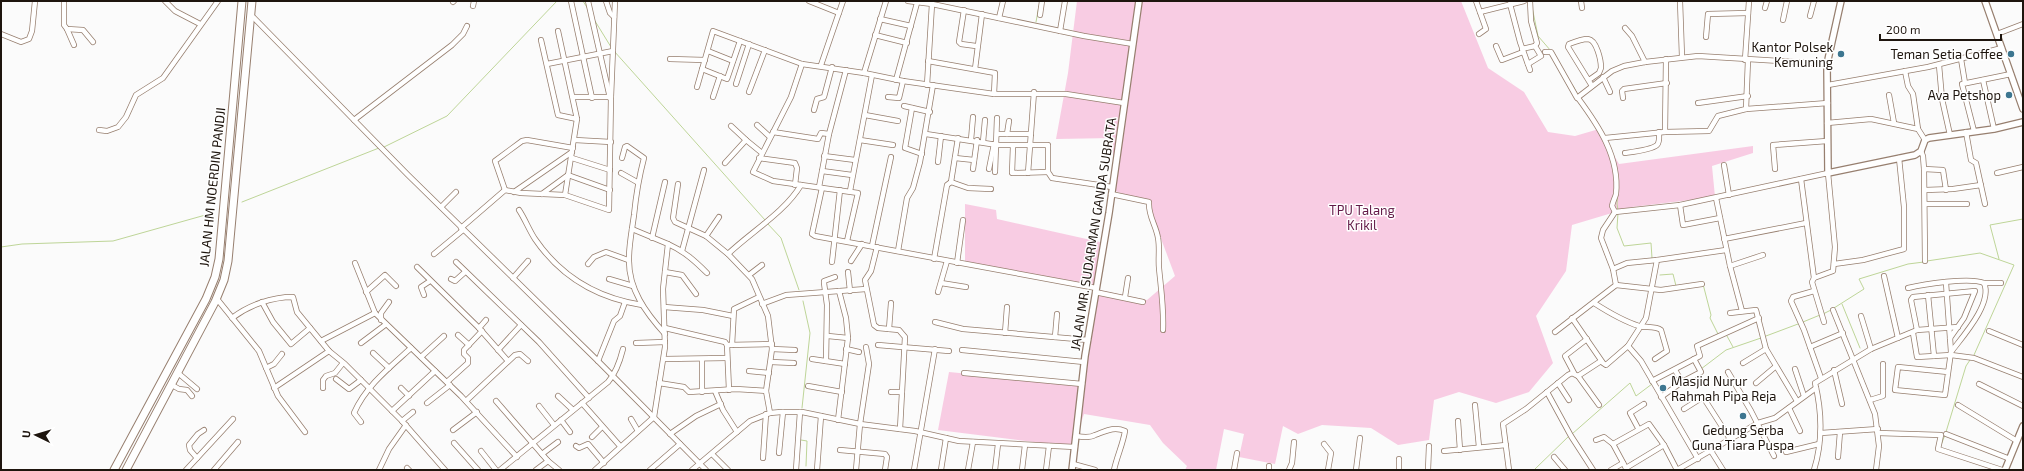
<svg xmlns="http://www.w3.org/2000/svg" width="2024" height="471" font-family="'Exo 2',sans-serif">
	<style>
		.green { fill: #f8cce3 }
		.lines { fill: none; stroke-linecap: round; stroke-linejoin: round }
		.stream { stroke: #bed598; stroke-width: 1 }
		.minor-casing { stroke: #977f6f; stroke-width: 6 }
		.tertiary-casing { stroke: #977f6f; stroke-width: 8 }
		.primary-casing { stroke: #977f6f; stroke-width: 9 }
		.minor { stroke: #fff; stroke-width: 4.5 }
		.tertiary { stroke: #fff; stroke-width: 5.5 }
		.primary { stroke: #fff; stroke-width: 7 }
		.poi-dot { fill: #3d7690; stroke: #fff; stroke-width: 1.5 }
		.labels { text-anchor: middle; stroke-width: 3; stroke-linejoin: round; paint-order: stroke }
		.poi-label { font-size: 13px; fill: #1e150e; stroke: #fff; text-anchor: end }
		.street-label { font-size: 13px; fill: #1e150e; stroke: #fff }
		.park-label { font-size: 13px; fill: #621a47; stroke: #fff }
	</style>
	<rect width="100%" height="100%" fill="#fbfbfb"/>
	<g class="green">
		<polygon points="1077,1 1461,1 1488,68 1524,92 1548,132 1575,136 1599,129 1619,164 1753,146 1753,153 1712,166 1715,197 1632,207 1572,225 1566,271 1536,316 1553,363 1529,392 1496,403 1459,392 1434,400 1429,440 1398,445 1371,428 1322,425 1298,434 1283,426 1275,464 1239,457 1244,434 1224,429 1216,470 1185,470 1187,466 1163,443 1150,425 1084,414 1073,447 938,430 949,372 1082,385 1099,290 1147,300 1175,276 1148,204 1113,190 1113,138 1056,139 1068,73"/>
		<polygon points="965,204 996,210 997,219 1100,242 1094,288 965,264"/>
	</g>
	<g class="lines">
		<g class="stream">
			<polyline points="583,1 588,9"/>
			<polyline points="1532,7 1538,36 1551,51"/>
			<polyline points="595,21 611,47"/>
			<polyline points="1036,22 1039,6"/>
			<polyline points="614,51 765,220"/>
			<polyline points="1573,86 1578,95"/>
			<polyline points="384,147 447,116 557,1"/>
			<polyline points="242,202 379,148"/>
			<polyline points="1618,210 1617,204 1618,186"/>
			<polyline points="1618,213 1617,228 1624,246 1651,243 1652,258"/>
			<polyline points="767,223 781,238 799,290"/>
			<polyline points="1,247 22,244 113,241 209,214"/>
			<polyline points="1999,259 1990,225 2023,219"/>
			<polyline points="1927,261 1980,253 2014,265 1974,355"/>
			<polyline points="1660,275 1673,274 1676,286"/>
			<polyline points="1703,284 1711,315 1710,318 1718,334"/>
			<polyline points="1842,304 1860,348"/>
			<polyline points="1834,308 1864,289 1859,279 1908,264 1924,262"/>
			<polyline points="1823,314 1831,310"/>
			<polyline points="1803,322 1820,315"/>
			<polyline points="1727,336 1733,347"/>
			<polyline points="1766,336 1798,324"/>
			<polyline points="1701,369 1726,350 1761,338"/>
			<polyline points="802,408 810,333 803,301"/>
			<polyline points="1946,432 1966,366 1970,360"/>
			<polyline points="1572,434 1630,383 1636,396 1652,384"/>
			<polyline points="801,440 807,441 806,466"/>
			<polyline points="1941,445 1945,435"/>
			<polyline points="1511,469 1512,470"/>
			<polyline points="1534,470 1569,436"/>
		</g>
		<g class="minor-casing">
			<g id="minor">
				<polyline points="64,1 64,25 67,29 83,30 93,42"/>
				<polyline points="165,1 175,11 200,24"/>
				<polyline points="571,1 592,98"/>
				<polyline points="588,1 610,98"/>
				<polyline points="606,1 610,13 614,17"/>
				<polyline points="809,1 839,13"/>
				<polyline points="908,1 932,4 1084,36 1133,44"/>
				<polyline points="1476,1 1486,29 1479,34"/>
				<polyline points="1581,1 1582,8"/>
				<polyline points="1680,1 1682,57"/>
				<polyline points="453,2 454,1"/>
				<polyline points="1510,4 1520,42 1530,70"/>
				<polyline points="473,6 474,1"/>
				<polyline points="1765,8 1767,1"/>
				<polyline points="964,10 959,42 961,44 976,46"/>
				<polyline points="1480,12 1524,1"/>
				<polyline points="251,15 408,175 598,361 706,470"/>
				<polyline points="1040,15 1042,1"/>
				<polyline points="1810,16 1814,1"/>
				<polyline points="999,18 1003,1"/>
				<polyline points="880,19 911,26"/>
				<polyline points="1783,20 1787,1"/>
				<polyline points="1625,28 1632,36 1645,62"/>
				<polyline points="67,29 74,45"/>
				<polyline points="558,31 577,119 565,195"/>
				<polyline points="1060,31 1065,1"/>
				<polyline points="1,34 21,42 29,39 32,31 35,1"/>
				<polyline points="1997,34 2023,24"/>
				<polyline points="875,35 907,43"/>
				<polyline points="1706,37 1708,14 1748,13"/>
				<polyline points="541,40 558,115 577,119"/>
				<polyline points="1496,46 1502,60 1523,52"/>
				<polyline points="1522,49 1535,46"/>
				<polyline points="708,51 733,61"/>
				<polyline points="1545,52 1551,52 1577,98 1612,71 1624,66 1645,62 1698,56 1827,64"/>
				<polyline points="670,59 705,60"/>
				<polyline points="1961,59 1965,83"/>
				<polyline points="1745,60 1749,1"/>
				<polyline points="928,61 995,73 994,94"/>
				<polyline points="547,64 613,51"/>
				<polyline points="802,64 791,97 753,172 773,181 858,193 847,241"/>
				<polyline points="1528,64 1541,56 1535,46 1537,43 1531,21 1530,1"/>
				<polyline points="821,65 843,1"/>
				<polyline points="1939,65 1942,99 1950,135"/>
				<polyline points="702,69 727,79 740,41"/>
				<polyline points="975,69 982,14"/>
				<polyline points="1905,71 1908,86 1913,94 1918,129 1925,140"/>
				<polyline points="864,73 886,1"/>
				<polyline points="1603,77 1610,92"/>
				<polyline points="896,80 917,3"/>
				<path d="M1589 80 1599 73 1601 68C1601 61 1597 40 1588 39 1582 39 1574 42 1569 44L1568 47 1592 86"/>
				<polyline points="1983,80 1994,129"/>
				<polyline points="736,84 749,44"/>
				<polyline points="927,85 932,4"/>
				<polyline points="1828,85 1928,67 2002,48"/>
				<polyline points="697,87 713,31 802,64 864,73 903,81 994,94 1066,94 1124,103"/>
				<polyline points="749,92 765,50"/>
				<polyline points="1889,95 1894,123"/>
				<polyline points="611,97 615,1"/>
				<polyline points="713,97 720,76"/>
				<polyline points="888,97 899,98 903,81"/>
				<path d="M1578 98C1598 125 1620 157 1616 194 1615 198 1613 201 1612 206L1615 212"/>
				<polyline points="1623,98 1622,91 1624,89 1667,83"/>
				<polyline points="1698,103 1748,96"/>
				<polyline points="904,106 930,112"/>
				<polyline points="912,108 905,148 922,154"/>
				<polyline points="1746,109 1828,103"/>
				<polyline points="814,110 817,99 824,97 832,67"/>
				<polyline points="865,115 898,121"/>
				<polyline points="354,120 452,45 463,34 467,26"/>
				<polyline points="1827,123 1871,119 1918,129"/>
				<polyline points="757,125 770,137"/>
				<polyline points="731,126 746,140 762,153"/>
				<polyline points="99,130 107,131 118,127 126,117 136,95 163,78 218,1"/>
				<polyline points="1974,131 1962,84 2011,74"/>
				<polyline points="773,132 818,139 821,133 829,134"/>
				<polyline points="1665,132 1666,59"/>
				<polyline points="1966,132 1971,160 1976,163 1985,204"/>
				<polyline points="926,134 997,145 1048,145 1048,172 1052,178 1112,187"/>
				<polyline points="997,134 1031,134"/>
				<polyline points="1007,134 1009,121"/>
				<polyline points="1605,138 1665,132 1709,131 1718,116 1746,109 1748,60"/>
				<polyline points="575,140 611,142"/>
				<polyline points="860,140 893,145"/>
				<polyline points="971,140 973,117"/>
				<polyline points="983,142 985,120"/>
				<polyline points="1013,146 1012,173 1048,172"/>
				<polyline points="1921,151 1923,156 1924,169 1925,261"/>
				<path d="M1625 153C1632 152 1651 150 1657 145 1660 142 1659 136 1659 132"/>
				<polyline points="824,156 855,160"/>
				<polyline points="572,158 610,170"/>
				<path d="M622 158 625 147 627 146 644 158C639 177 636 195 634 215 632 230 629 244 629 258 628 289 646 313 665 334"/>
				<polyline points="759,158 795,163 797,168 795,185"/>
				<polyline points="955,158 974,160"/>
				<polyline points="938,162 941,136"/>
				<polyline points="725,163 746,140"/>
				<polyline points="1724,165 1729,195"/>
				<polyline points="973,169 977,140"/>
				<polyline points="989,169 994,144"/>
				<polyline points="1775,169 1773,145 1827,141"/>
				<polyline points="1924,169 1943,170 1946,190"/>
				<polyline points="822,171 852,175"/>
				<polyline points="995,172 997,118"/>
				<polyline points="621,173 637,182"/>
				<polyline points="1028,173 1034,92"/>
				<polyline points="1997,173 2023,167"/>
				<polyline points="568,175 610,190"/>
				<polyline points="1801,179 1814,278"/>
				<polyline points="951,182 968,188 991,189"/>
				<polyline points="678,184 673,218 675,222 706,236 728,254 752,279 768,316 772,349 766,391 770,413"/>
				<polyline points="819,187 829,134 846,70"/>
				<polyline points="822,188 812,234 815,236 1096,288"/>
				<polyline points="505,190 495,161 522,141 527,140 573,148"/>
				<polyline points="1925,190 1953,189 1981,185"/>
				<polyline points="850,191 872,75"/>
				<polyline points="514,192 572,152"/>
				<polyline points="542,194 568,175"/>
				<path d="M1111 194 1149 202C1148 216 1156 225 1158 238 1160 248 1158 258 1159 268 1161 289 1164 309 1163 330"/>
				<polyline points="1716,198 1730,266 1742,311"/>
				<polyline points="1925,204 1967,204"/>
				<polyline points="1680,205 1683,225 1720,218"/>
				<polyline points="441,207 456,192"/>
				<path d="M519 210C525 219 529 230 535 239 561 277 597 298 642 305"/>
				<polyline points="1615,212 1680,205 1828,173 1835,247 1833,271 1814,278 1812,282 1824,322"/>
				<polyline points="461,228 505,190 521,193 565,195 609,210 611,97 573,97"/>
				<polyline points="706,236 719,217"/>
				<polyline points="652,238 665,182"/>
				<polyline points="1724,239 1806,223"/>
				<path d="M668 244C684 251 695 261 707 273"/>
				<polyline points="872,246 891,157"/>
				<polyline points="877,247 871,271 865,280 874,325 878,328 899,330 905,337 900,429"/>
				<polyline points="682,251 704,170"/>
				<polyline points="898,251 907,198 913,188 920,162 933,85"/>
				<polyline points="434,254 463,230"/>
				<path d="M728 254C751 232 785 212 801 185"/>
				<polyline points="934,259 947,185 951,182 958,138"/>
				<polyline points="851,261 862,244"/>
				<polyline points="456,262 539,342 589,398"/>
				<polyline points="832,262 840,190"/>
				<polyline points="355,263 375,313 461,396 517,457"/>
				<polyline points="957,263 963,220"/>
				<polyline points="588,264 594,257 606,252 628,260"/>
				<polyline points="1834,264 1863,260 1904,249 1904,207 1899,158"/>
				<polyline points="1730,266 1763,255"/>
				<polyline points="417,267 479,328 508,361"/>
				<polyline points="1613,269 1627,263 1657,260"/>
				<polyline points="665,272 682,275 696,294"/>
				<polyline points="848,272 850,291"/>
				<polyline points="749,275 762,265"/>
				<polyline points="1884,276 1898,338"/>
				<polyline points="513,278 528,261"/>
				<polyline points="451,279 455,281 465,272"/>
				<polyline points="609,279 633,286"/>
				<polyline points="941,283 966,287"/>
				<polyline points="1946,283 1951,352 1945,395 1895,390 1898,367 1948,372"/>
				<polyline points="1984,283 2001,283"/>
				<polyline points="1616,285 1661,290 1702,284"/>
				<path d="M1908 288C1924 284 1970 277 1984 283 1993 303 1963 336 1951 352"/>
				<polyline points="1814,291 1793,297 1791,301 1804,330 1821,378"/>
				<polyline points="366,292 385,275 396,286"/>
				<polyline points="938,292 947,261"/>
				<polyline points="1095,292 1143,302"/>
				<polyline points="424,295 421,287 430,281"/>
				<polyline points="1928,295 1934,356"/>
				<polyline points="1125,297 1128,278"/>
				<polyline points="217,299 259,351 278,396 305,432"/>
				<polyline points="262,302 273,322 291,344 310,328"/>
				<path d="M1594 303C1608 312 1623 321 1639 326 1646 328 1655 326 1661 330L1667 351 1655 359"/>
				<polyline points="762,304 786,295 866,289"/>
				<polyline points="664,307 703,310 733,316"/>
				<polyline points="1833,310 1875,414 1879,446 1876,470"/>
				<polyline points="1730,313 1756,310 1766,349 1797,401"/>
				<polyline points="1861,316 1871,349"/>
				<path d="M232 318C249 305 272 297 293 297L297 312 329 351 345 364 402 421 445 470"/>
				<polyline points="1572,318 1603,363 1606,365 1628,346 1646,318 1657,260 1726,250"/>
				<polyline points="381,320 381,313 389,302"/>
				<polyline points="935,322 963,329 1088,340"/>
				<polyline points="479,328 486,320"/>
				<polyline points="665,328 725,342 727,345 772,344"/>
				<polyline points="889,329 891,303"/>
				<polyline points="1917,330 1911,300 1913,297 1975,291 1964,318 1950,338"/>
				<polyline points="1989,331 2023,345"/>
				<polyline points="1555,332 1616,285 1613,269 1601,238 1603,230 1615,212"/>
				<polyline points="1005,333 1007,307"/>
				<polyline points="1913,333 1917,357 1951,355 1974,358 2023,377"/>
				<polyline points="458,335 469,345"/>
				<polyline points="828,336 848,338"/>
				<polyline points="1055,337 1057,314"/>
				<polyline points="321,341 375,313"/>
				<polyline points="361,343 385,325"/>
				<polyline points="636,343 665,342"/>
				<polyline points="727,345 729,390"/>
				<polyline points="732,345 734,309 759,297"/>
				<polyline points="878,345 949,351"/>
				<polyline points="1628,346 1641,361 1698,459"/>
				<polyline points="1810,347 1843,333"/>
				<polyline points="772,349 795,350"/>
				<polyline points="846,349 859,352"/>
				<polyline points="498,350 521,325"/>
				<polyline points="962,350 1084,362"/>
				<polyline points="373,353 389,368"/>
				<polyline points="421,357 444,336"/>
				<polyline points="664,359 726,358"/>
				<polyline points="812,359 845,364"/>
				<polyline points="702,360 702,392"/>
				<polyline points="598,361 614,321 620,316 625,302"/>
				<polyline points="826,361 827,305 824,283 824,281 835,277"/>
				<polyline points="771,362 794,363"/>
				<polyline points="1743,363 1766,349"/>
				<polyline points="266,368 274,364 282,354"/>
				<polyline points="1795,369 1804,396"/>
				<polyline points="1675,370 1682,382 1701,372 1694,359"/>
				<polyline points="1834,370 1842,404"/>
				<polyline points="749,371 769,373"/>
				<polyline points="1728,372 1751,411 1774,456"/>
				<polyline points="178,373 197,389"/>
				<polyline points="964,373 1082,384"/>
				<polyline points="1574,373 1565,356 1587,339"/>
				<polyline points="1578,376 1601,361"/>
				<polyline points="336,379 349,389 361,380"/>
				<polyline points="1652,381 1700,356 1697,346 1759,318"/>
				<polyline points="447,382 468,363 468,358 464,354 464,350 482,331"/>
				<polyline points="659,383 684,387 689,392 736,389 766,391"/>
				<polyline points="1558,383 1569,400"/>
				<polyline points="1756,383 1775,367"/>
				<polyline points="1979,384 2023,406"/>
				<polyline points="172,385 179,389 187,390 192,396"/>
				<polyline points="808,386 842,392"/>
				<polyline points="274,388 329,351"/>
				<polyline points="323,388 323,380 326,376 335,373 343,363"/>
				<polyline points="401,388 409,396"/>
				<polyline points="715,391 723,410 737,432"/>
				<polyline points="891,392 902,392"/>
				<polyline points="1547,392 1571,436 1593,470"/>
				<polyline points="558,396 573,410"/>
				<polyline points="1661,397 1682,382"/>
				<polyline points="1870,400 1883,396 1883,364"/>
				<polyline points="466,401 515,355 520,354 528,361"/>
				<polyline points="496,401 548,461 559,470"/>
				<polyline points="427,403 450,385"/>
				<polyline points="582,403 620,446"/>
				<polyline points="1475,405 1479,447"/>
				<polyline points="1958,405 2017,441"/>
				<polyline points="539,406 554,425"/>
				<polyline points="1789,408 1800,431"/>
				<polyline points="1684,409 1703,397 1730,439"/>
				<polyline points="392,411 435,371"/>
				<polyline points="631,419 638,431"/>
				<polyline points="561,420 570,432"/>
				<polyline points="838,420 848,338 846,318 839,291"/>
				<polyline points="402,421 413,412"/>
				<polyline points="1458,421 1460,450"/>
				<path d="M361 422 354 413C366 386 389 368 411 348"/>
				<polyline points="1638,428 1630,413 1644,404"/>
				<polyline points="453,430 477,412"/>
				<polyline points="1821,433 1878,429"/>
				<polyline points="1878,433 1941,435 1938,449 2002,470"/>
				<polyline points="670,434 696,416 721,404"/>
				<polyline points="1946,434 2010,459"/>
				<path d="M1076 436C1082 437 1090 438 1095 435 1106 431 1114 426 1125 431 1123 444 1117 456 1114 470"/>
				<polyline points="592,437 602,427"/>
				<polyline points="1596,440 1604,437 1613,444"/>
				<polyline points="454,443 478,470"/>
				<polyline points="1324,444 1331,453 1328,470"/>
				<polyline points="576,446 579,448 588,444 604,463"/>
				<polyline points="840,450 885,454 887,457 885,470"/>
				<polyline points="481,451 496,470"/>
				<polyline points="1444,451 1506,445"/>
				<polyline points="1711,451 1723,470"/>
				<polyline points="1786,452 1819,444"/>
				<polyline points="779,453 783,412"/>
				<polyline points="542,454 558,442"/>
				<polyline points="712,454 728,470"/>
				<polyline points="1554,457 1565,470"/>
				<polyline points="1838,457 1840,432"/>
				<polyline points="197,458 190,450 189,445 198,434 204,430"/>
				<polyline points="763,458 766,414"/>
				<polyline points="1073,464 1095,470"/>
				<polyline points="407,468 409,470"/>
				<polyline points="1626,468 1664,445"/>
				<polyline points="186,470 233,419"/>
				<polyline points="214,470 238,442"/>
				<polyline points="379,470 389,449 406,425"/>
				<path d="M500 470 608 382C616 373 620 361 623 349"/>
				<polyline points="536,470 548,461"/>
				<polyline points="595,470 654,417 665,347 663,289 668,244 632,229"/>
				<polyline points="650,470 680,444"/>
				<polyline points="692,470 750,421 770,413 781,412 802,412 860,424 915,431 959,441 1075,447"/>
				<polyline points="796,470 800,412"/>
				<polyline points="817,470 821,416"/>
				<polyline points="856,470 860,424 869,364 866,347"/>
				<polyline points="914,470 935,349"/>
				<polyline points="941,470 946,438"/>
				<polyline points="968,470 973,442"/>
				<polyline points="995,470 998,444"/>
				<polyline points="1022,470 1025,445"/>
				<polyline points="1046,470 1049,446"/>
				<polyline points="1234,470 1237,453"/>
				<polyline points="1269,470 1269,466"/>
				<polyline points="1289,470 1292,463 1294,442"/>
				<polyline points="1356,470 1360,438"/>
				<polyline points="1399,470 1399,459"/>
				<polyline points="1428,470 1429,446"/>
				<polyline points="1509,470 1503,424 1526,409 1568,375 1572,373 1578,376 1599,405"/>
				<polyline points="1611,470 1623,463"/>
				<polyline points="1627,470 1613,444 1649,424 1664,445 1677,470"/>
				<polyline points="1677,470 1758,423 1775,418 1816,388"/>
				<path d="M1814 470C1823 441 1822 412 1815 383L1871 349 1917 330 1958 327"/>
			</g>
		</g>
		<g class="tertiary-casing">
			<g id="tertiary">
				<polyline points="1841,1 1827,64 1828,173 1915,155 1921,151 1925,140 1929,138 1994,129 2023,122"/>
				<polyline points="1985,1 2023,109"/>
				<polyline points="1072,470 1085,356 1109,213 1139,1"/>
				<polyline points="2005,470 2023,426"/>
			</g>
		</g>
		<g class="primary-casing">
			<g id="primary">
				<polyline points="114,470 206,299 215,277 219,259 242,1"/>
				<polyline points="126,470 215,302 224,280 228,261 252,1"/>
			</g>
		</g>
		<use href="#minor" class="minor"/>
		<use href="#tertiary" class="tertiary"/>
		<use href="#primary" class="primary"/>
	</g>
	<g class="poi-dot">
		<circle cx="1841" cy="54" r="4"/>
		<circle cx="2011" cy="54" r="4"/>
		<circle cx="2009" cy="95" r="4"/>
		<circle cx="1663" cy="388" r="4"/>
		<circle cx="1743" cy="416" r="4"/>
	</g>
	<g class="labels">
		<g class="poi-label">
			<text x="1833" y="52">Kantor Polsek<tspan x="1833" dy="15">Kemuning</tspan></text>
			<text x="2003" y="59">Teman Setia Coffee</text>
			<text x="2001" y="100">Ava Petshop</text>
			<text x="1671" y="386" text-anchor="start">Masjid Nurur<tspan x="1671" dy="15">Rahmah Pipa Reja</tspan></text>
			<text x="1743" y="435" text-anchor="middle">Gedung Serba<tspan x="1743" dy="15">Guna Tiara Puspa</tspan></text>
		</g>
		<g class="street-label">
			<text transform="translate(212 187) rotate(-84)" y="5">JALAN HM NOERDIN PANDJI</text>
			<text transform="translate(1093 234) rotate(-81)" y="5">JALAN MR. SUDARMAN GANDA SUBRATA</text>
		</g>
		<g class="park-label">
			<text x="1362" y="215">TPU Talang<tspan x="1362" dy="15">Krikil</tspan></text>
		</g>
	</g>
	<rect width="2024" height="471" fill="none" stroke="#1e150e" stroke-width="4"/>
	<g transform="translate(36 435) rotate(275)" stroke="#ffffff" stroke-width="3" paint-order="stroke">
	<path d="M0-3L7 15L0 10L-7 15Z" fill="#1e150e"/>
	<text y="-6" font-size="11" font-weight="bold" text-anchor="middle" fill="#1e150e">U</text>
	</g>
	<path d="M1880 34v6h121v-6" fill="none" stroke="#1e150e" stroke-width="2"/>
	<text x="1886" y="34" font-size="12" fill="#1e150e" stroke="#ffffff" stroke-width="3" paint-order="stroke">200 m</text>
</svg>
